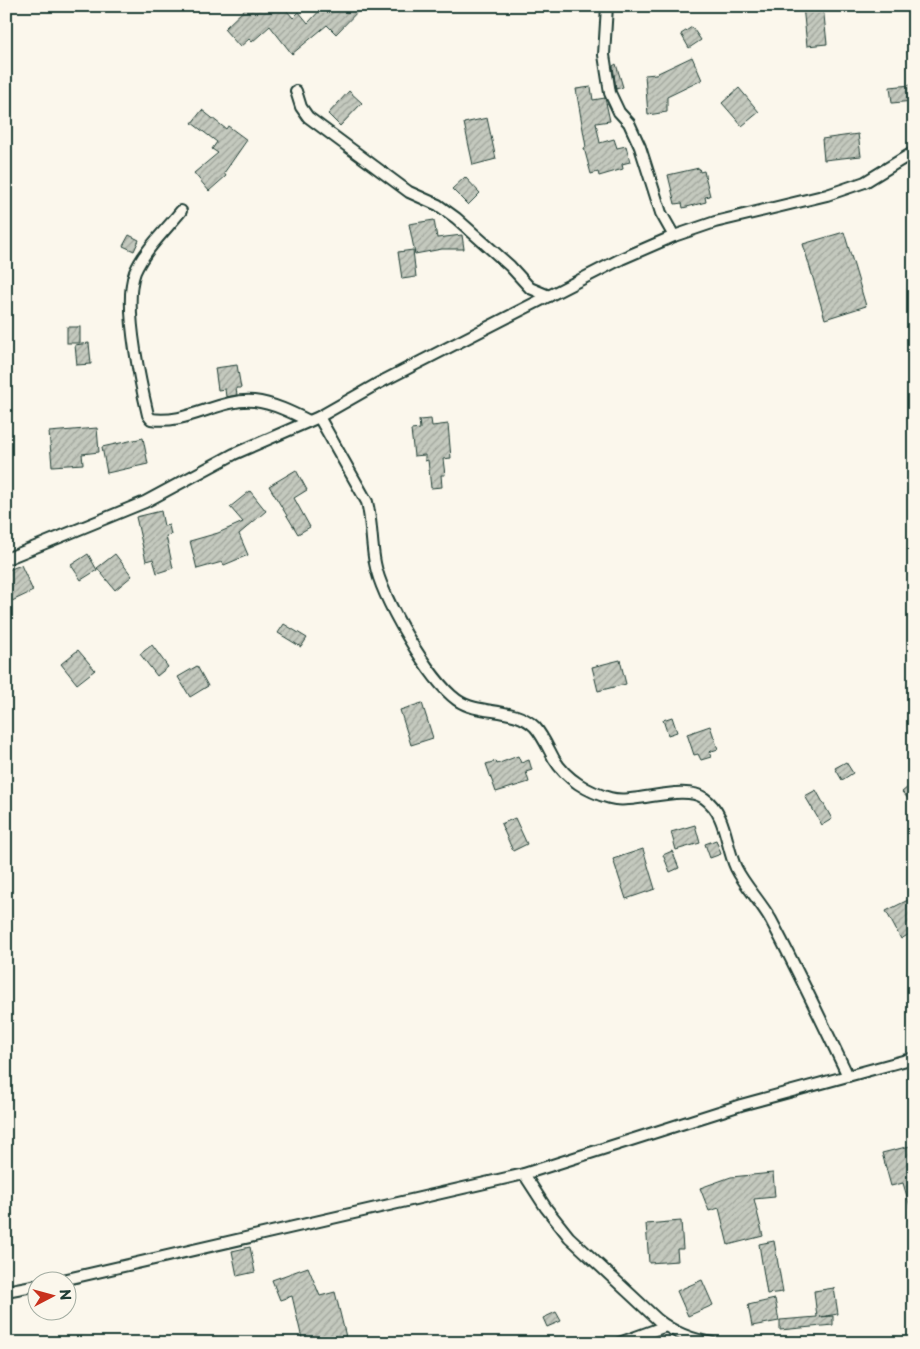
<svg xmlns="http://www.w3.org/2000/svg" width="920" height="1349" font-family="'Playpen Sans',sans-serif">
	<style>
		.building { fill: url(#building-hatch); stroke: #1f3d34 }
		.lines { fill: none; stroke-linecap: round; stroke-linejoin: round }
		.minor-casing { stroke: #1f3d34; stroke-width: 14 }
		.minor { stroke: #fbf7ec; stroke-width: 10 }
	</style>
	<defs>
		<pattern id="building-hatch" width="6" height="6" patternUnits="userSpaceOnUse" patternTransform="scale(1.25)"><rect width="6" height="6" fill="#c4c9be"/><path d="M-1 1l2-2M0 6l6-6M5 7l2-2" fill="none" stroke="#9fa49b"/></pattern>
	</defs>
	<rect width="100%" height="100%" fill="#fbf7ec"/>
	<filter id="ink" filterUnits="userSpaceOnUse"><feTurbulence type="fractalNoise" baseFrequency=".02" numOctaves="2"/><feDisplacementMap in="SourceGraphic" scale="10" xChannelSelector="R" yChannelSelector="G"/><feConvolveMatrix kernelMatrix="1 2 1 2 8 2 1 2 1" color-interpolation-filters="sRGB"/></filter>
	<g filter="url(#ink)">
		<g class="building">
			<polygon points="248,6 283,6 293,18 299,12 308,23 324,6 363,6 336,34 327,25 292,54 270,26 252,42 249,39 240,47 224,29"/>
			<polygon points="803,6 823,6 827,44 807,46"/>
			<polygon points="692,27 701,40 689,48 681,34"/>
			<polygon points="692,57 702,80 667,97 667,112 648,115 645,75 656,74"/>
			<polygon points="616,64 623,87 616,89 613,66"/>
			<polygon points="911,85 913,101 892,103 890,87"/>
			<polygon points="591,87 593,100 605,98 610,121 596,123 600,143 614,139 617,148 626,146 630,162 622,164 623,169 599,176 598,172 591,174 584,148 586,147 576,89"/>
			<polygon points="739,88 759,112 742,126 722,103"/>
			<polygon points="349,91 362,103 340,126 328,114"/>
			<polygon points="202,110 226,129 228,126 247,140 224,173 226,176 209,191 194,173 218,153 212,149 217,142 192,123"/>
			<polygon points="487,118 496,159 473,165 464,123"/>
			<polygon points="858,134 861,156 824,160 822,139"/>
			<polygon points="699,168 700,172 704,171 710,196 705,197 706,202 683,208 682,203 675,204 668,175"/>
			<polygon points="465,177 480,193 468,205 452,189"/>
			<polygon points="434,220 437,238 462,235 464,249 442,249 415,254 409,224"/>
			<polygon points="844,232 866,306 825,319 803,244"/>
			<polygon points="129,235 139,240 134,251 123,246"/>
			<polygon points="413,250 416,277 402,279 398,252"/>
			<rect x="67" y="327" width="13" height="16"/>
			<polygon points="89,343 91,364 77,365 75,345"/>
			<polygon points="237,365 241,388 236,388 237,395 226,397 225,389 218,390 215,368"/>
			<polygon points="431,419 432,426 448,424 451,458 443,459 445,475 441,475 442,487 431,488 428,460 425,461 425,455 414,456 411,430 420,429 419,420"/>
			<polygon points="97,428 99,452 82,454 83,464 52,466 49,432"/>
			<polygon points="143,438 148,464 107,473 102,447"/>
			<polygon points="296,470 307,490 294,498 310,527 298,534 269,486"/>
			<polygon points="250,491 266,511 239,534 248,555 224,565 222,562 197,569 190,541 218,533 243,522 230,507"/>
			<polygon points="161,511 164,526 169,525 171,535 166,536 173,568 157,573 153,559 146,561 136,517"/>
			<polygon points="88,554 97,570 81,580 71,565"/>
			<polygon points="115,554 132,576 115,590 97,568"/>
			<polygon points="21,565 33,591 12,601 6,588 6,571"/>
			<polygon points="284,624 307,638 301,647 278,633"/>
			<polygon points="152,645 168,667 157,676 140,654"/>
			<polygon points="78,650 95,670 77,684 61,664"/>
			<polygon points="620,660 626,684 598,691 592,667"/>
			<polygon points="197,666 208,686 190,697 178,677"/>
			<polygon points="422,703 433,738 411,745 400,710"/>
			<polygon points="672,717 677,732 668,735 663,720"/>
			<polygon points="710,726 718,749 709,752 711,757 701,760 698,754 694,755 687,734"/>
			<polygon points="518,756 521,763 529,760 532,770 526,772 529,782 496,792 486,764 496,761 497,764"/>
			<polygon points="846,762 853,773 842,780 835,768"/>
			<polygon points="914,782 914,805 902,792"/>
			<polygon points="816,790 832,819 822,825 805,796"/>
			<polygon points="515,818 527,844 513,851 501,824"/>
			<polygon points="695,825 700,843 676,850 671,832"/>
			<polygon points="716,840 721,854 710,858 705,844"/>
			<polygon points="643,849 655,889 626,899 613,859"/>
			<polygon points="672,851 679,868 670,872 663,855"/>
			<polygon points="914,897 914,927 911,929 911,933 901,939 886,911"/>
			<polygon points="914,1145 914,1210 911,1210 903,1183 891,1186 882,1153"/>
			<polygon points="773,1173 775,1197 754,1199 763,1236 728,1245 719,1208 709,1211 700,1188 731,1177"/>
			<polygon points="681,1221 683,1249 677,1249 678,1261 649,1263 646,1224"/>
			<polygon points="774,1241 783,1292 767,1294 759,1244"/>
			<polygon points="250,1247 255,1272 237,1276 232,1251"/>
			<polygon points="308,1267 320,1296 335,1292 346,1337 317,1341 318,1343 303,1343 292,1296 280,1300 272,1280"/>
			<polygon points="702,1280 713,1305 688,1316 677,1291"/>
			<polygon points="834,1288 838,1314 820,1317 833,1316 833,1325 780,1330 780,1320 817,1317 814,1291"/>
			<polygon points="775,1299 779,1321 752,1326 748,1305"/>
			<polygon points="556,1312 561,1321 547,1327 543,1318"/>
		</g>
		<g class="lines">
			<g class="minor-casing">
				<g id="minor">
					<polyline points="607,6 604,55 610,93 619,112 629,123 640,147 661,213 674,236"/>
					<polyline points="296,91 301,107 308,117 409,192 438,205 456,218 510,266 530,288 549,296"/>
					<path d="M181 211C166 230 145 249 135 272 123 303 140 381 148 415L151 419C187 425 219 398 254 401 273 403 293 413 309 421"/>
					<path d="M319 417 367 502C372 522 371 542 375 563 381 597 429 680 457 700 480 716 514 706 535 727 543 736 548 748 554 759 566 779 588 792 610 798 634 805 683 783 704 798 727 814 725 845 736 868 745 886 761 902 771 920 798 971 823 1024 848 1076"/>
					<polyline points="6,559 145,502 234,454 319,417 377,384 621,259 674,236 715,222 827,195 865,182 914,152"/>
					<path d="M524 1174 546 1208 569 1237 658 1320C673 1332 694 1340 713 1343"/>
					<polyline points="54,1282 524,1174 741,1105 914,1058"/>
					<polyline points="6,1291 38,1285"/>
					<polyline points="619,1343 666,1326"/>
				</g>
			</g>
			<use href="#minor" class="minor"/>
		</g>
	</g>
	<rect width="920" height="1349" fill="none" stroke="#fbf7ec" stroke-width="25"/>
	<rect x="12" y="12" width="895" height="1324" fill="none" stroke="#1f3d34" stroke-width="2" filter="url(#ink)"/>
	<g transform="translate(52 1296) rotate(84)"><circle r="24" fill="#fbf7ec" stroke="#a3ada2"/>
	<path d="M0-4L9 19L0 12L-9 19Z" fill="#c8321e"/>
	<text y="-8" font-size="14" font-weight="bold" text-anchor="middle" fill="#1f3d34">N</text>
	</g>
</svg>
